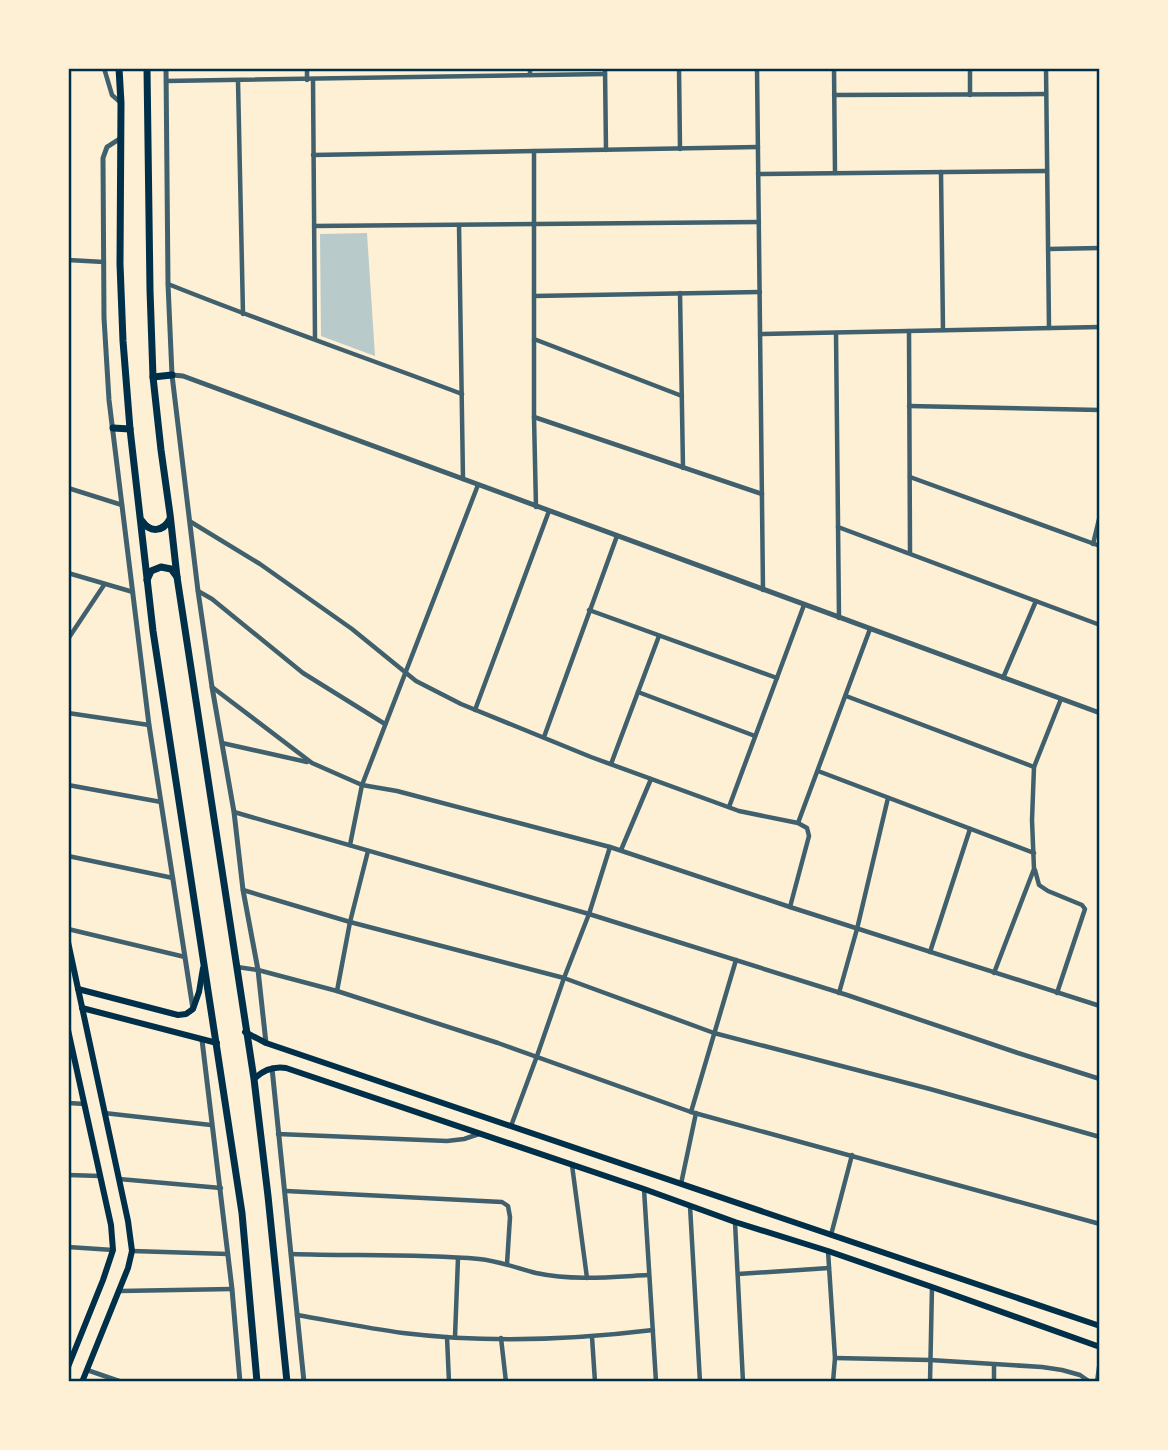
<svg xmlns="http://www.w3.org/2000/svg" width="1168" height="1450" font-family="'Fira Sans',sans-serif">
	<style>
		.green { fill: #b9caca }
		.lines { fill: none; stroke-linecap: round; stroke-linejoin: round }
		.minor { stroke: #3f606c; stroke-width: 4.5 }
		.tertiary { stroke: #3f606c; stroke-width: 5 }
		.secondary { stroke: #003049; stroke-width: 6 }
		.primary { stroke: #003049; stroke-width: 6 }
		.trunk { stroke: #003049; stroke-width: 7 }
		.neatline { fill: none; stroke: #003049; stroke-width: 2.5 }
	</style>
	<rect width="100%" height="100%" fill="#fdf0d5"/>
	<polygon class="green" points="367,233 375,356 321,336 320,234"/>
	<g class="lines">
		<g class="minor">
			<polyline points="104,68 112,95 121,103"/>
			<polyline points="307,68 307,80"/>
			<polyline points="530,68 530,75"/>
			<polyline points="605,68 606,150"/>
			<polyline points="679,68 680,149"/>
			<polyline points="757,68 763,590"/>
			<polyline points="834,68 835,173"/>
			<polyline points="970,68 970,95"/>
			<polyline points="1046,68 1049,328"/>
			<polyline points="313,79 315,339"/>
			<polyline points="166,81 605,74"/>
			<polyline points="238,81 243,314"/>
			<polyline points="834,95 1046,94"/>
			<polyline points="534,151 534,417 536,507"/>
			<polyline points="313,155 758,147"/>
			<polyline points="941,172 943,330"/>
			<polyline points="758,174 1047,171"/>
			<polyline points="459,225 463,479"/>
			<polyline points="314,226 759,222"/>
			<polyline points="1048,249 1100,248"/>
			<polyline points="68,260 104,262"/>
			<path d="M168 284C265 323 364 357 462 394"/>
			<polyline points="680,293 683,468"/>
			<polyline points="534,296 760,292"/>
			<polyline points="909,331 910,553"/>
			<polyline points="836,333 839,618"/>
			<polyline points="760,334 1100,327"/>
			<polyline points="534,339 682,396"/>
			<polyline points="909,406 1100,410"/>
			<polyline points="534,417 762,494"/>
			<polyline points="910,477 1100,546"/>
			<polyline points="68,488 122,505"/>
			<polyline points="191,522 260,564 352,629 416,681 461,704 591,757 739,811 798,823 807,828 809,836 790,907"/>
			<polyline points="838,527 1100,625"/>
			<polyline points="1093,544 1100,515"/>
			<polyline points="68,573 133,592"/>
			<polyline points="198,591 212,599 303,673 385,724"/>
			<polyline points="589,610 777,678"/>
			<polyline points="68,639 104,585"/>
			<polyline points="1003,678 1036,601"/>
			<polyline points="212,687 312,763 362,785 397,791 610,847 790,907 1100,1006"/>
			<polyline points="638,692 755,736"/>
			<polyline points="846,696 1034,767"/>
			<polyline points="475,710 549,511"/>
			<polyline points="68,713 149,725"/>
			<polyline points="544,737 617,536"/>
			<polyline points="222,743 307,762"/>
			<polyline points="611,764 659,636"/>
			<polyline points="818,771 1034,853"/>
			<polyline points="68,785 161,802"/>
			<polyline points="729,807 804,605"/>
			<polyline points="234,812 589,914 847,995 1018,1053 1100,1079"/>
			<polyline points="798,823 870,629"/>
			<polyline points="350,845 362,785 478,485"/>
			<polyline points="621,850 651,779"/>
			<polyline points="68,856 173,878"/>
			<polyline points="1035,870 1039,885 1048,891 1082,905 1085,909 1057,993"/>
			<polyline points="243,890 350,922 564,978 714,1033 930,1089 1100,1137"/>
			<polyline points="68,929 185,957"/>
			<polyline points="930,952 970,829"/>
			<polyline points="237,967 258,970 337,991 498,1043 691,1112 1100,1224"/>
			<polyline points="994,973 1034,869 1032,820 1034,767 1061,699"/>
			<polyline points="337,991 350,922 368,851"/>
			<polyline points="839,993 857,929 888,798"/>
			<polyline points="68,1103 85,1104"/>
			<polyline points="691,1112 736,960"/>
			<polyline points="104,1113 211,1125"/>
			<polyline points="511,1126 537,1056 564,978 589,914 610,847"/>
			<polyline points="278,1134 447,1141 464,1139 479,1134"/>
			<polyline points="572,1165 587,1278"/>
			<polyline points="68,1175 100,1176"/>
			<polyline points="119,1179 221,1188"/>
			<polyline points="681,1184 696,1113"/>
			<polyline points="644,1189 656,1382"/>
			<polyline points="286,1191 502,1202 508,1206 510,1217 507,1264"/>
			<polyline points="690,1206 700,1382"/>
			<polyline points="735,1222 743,1382"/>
			<polyline points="831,1235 852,1155"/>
			<polyline points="68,1247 113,1250"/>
			<polyline points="132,1251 228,1254"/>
			<polyline points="828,1251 835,1358 833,1382"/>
			<path d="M291 1254C354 1256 417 1254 479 1259 499 1261 517 1268 536 1273 573 1281 611 1277 648 1275"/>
			<polyline points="738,1274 829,1268"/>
			<polyline points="120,1291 232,1289"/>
			<path d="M297 1315C332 1321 367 1328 403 1333 485 1343 571 1340 653 1330"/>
			<polyline points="447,1337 449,1382"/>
			<polyline points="455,1337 458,1258"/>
			<polyline points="592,1337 595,1382"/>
			<polyline points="501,1338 506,1382"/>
			<polyline points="835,1358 930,1360 1042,1367 1062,1370 1080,1375 1090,1382"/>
			<polyline points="87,1370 122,1382"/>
			<polyline points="930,1382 932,1287"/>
			<polyline points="994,1382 994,1365"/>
			<polyline points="1097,1382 1100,1360"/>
		</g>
		<g class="tertiary">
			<polyline points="166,68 168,284 172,375 198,591 212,687 234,812 243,890 258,970 266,1043"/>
			<polyline points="121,138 107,147 103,158 104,318 109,400 149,725 193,1009"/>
			<polyline points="172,375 183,376 1100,713"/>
			<polyline points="202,1040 232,1289 240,1382"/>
			<polyline points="272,1068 304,1382"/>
		</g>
		<g class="secondary">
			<polyline points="78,989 178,1015 186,1014 193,1009 199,992 203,968"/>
			<polyline points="82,1008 217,1043"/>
			<polyline points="245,1032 266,1043 1100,1326"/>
			<path d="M254 1079C263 1070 273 1066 286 1068L644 1189 735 1222 828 1251 932 1287 1100 1347"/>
		</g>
		<g class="primary">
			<polyline points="68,942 128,1221 132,1251 128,1268 82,1382"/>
			<polyline points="68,1030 111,1225 113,1250 103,1280 68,1367"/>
		</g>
		<g class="trunk">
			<polyline points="119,68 121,103 120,264 123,341 130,429 153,631 242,1213 257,1382"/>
			<polyline points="147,68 150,290 153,377 161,450 170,514 177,577 254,1079 268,1196 287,1382"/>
			<polyline points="153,377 172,375"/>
			<polyline points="113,428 130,429"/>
			<path d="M142 521C150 533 163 532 170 519"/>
			<polyline points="147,580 151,571 161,567 171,569 177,577"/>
		</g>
	</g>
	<rect width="1168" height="1450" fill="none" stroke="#fdf0d5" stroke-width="140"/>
	<rect x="70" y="70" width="1028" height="1310" class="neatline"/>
</svg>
